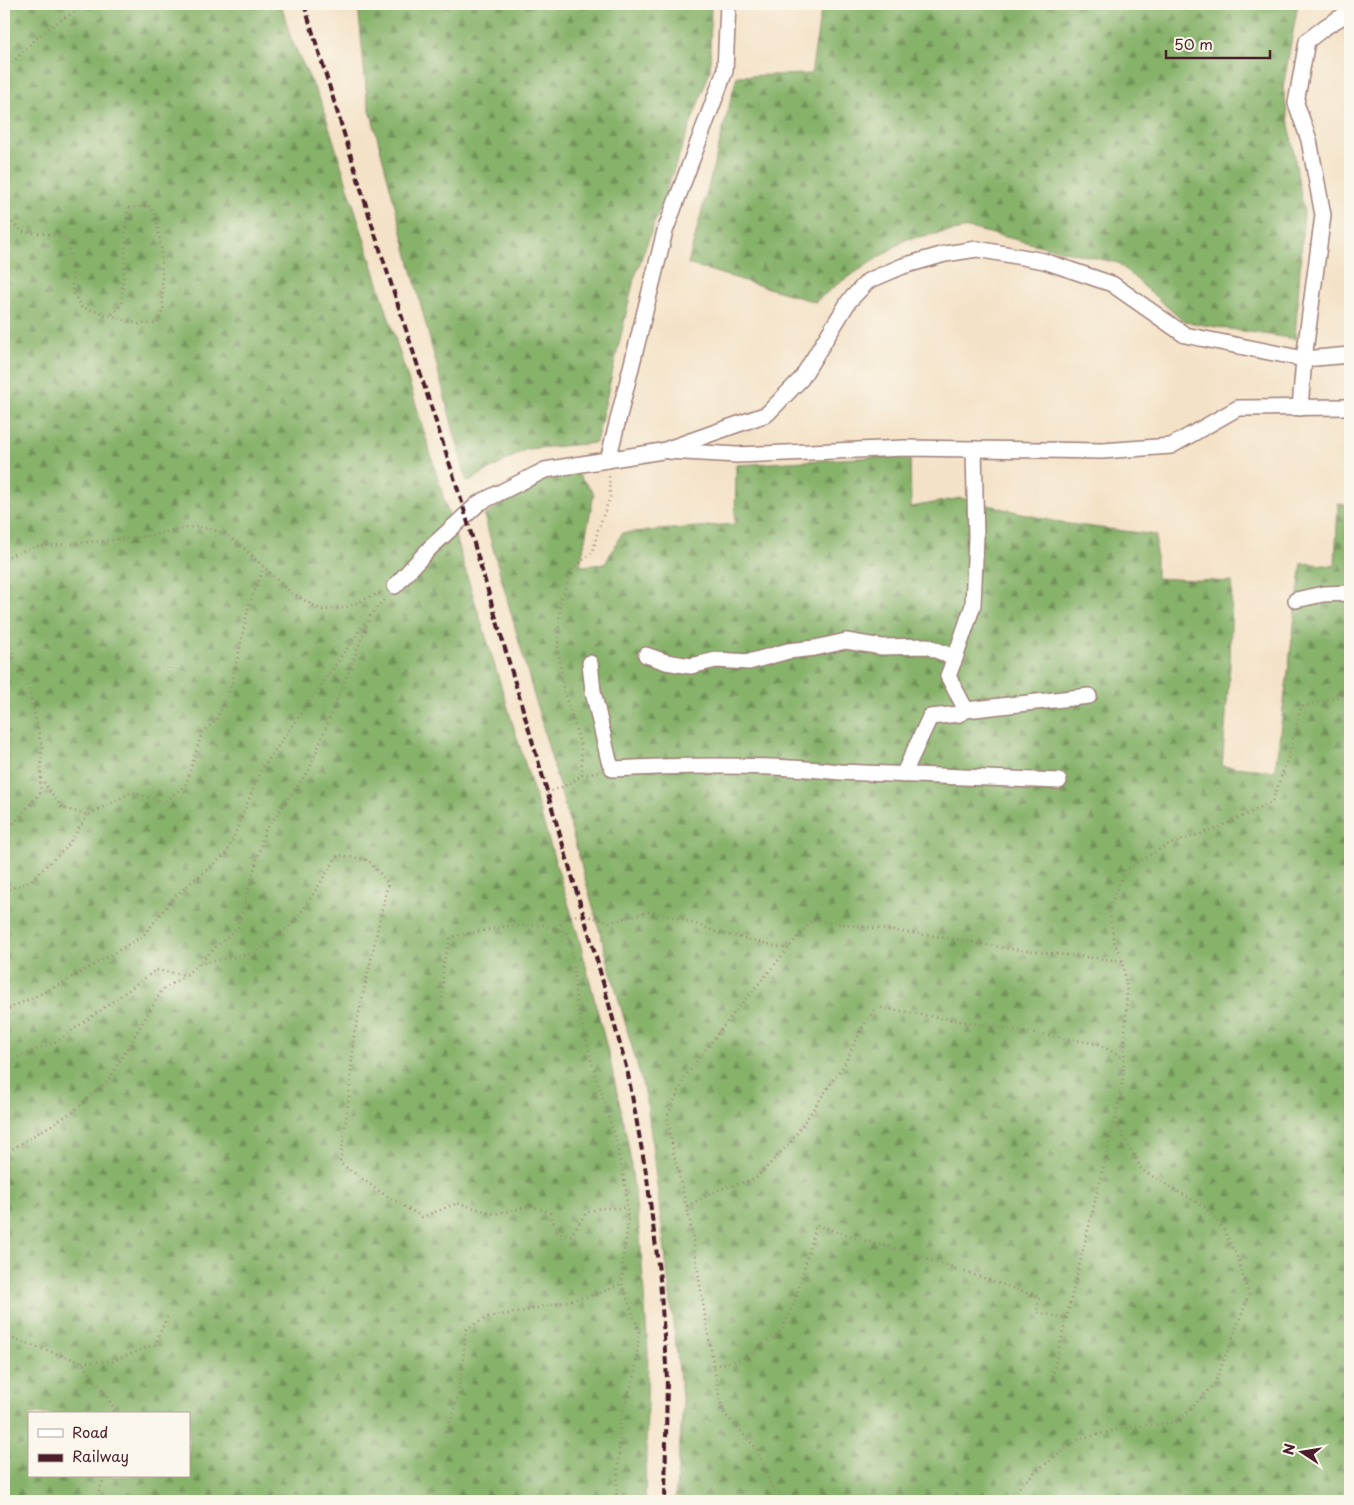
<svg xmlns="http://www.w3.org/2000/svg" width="1354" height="1505" font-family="'Playpen Sans',sans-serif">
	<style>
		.forest { fill: url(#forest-firs); stroke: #68684a; fill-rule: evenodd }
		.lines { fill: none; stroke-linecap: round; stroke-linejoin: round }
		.minor-casing { stroke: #9f8079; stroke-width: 18 }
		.path { stroke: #9f8079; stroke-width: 2.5; stroke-dasharray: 1 4; stroke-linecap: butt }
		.minor { stroke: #fff; stroke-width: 15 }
		.rail { stroke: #4a1f2b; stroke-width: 4; stroke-dasharray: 8 4; stroke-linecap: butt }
	</style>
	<defs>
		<pattern id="forest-firs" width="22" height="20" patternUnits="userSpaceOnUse" patternTransform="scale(1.25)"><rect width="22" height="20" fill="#87b26a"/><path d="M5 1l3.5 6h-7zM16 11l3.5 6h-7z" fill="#709057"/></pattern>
	</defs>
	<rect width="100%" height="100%" fill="#fbf7ec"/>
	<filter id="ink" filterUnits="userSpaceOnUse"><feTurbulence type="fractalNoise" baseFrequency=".02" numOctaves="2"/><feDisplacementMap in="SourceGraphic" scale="10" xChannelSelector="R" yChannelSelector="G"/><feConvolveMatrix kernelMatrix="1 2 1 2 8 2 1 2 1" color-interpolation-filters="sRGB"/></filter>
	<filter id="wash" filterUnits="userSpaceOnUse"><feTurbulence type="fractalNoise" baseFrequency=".0096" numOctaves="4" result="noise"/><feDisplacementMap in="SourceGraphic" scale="20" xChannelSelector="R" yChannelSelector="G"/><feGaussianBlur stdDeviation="1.12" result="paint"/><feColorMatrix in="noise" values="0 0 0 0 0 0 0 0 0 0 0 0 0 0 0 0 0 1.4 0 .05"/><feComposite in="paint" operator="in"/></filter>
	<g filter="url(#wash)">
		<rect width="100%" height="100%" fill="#f4e2c7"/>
		<g class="forest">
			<path d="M4 4H281L291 39 322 104 417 408 460 553 578 935 610 1060 628 1143 640 1236 648 1352 645 1501H4ZM29 1414H189V1476H29Z"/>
			<polygon points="358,4 711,4 710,71 634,279 596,443 527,449 467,482 367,98"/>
			<polygon points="822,4 1298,4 1283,88 1304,213 1295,339 1184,322 1118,263 1046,247 969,228 907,239 839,283 815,302 688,264 737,76 811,74"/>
			<polygon points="910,455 911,507 961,498 1061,523 1156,535 1156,578 1232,582 1230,665 1222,766 1275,771 1302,563 1335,566 1338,504 1350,506 1350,1501 675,1501 683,1405 647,1101 484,516 534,482 577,473 594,493 580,566 605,564 622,533 735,524 736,465"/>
		</g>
	</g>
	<g filter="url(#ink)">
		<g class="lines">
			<g class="minor-casing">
				<g id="minor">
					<polyline points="1300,408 1304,359 1323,215 1309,140 1296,103 1307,41 1325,27 1348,13 1350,6"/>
					<polyline points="668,451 737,455 905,448 1102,451 1171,446 1238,408 1350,407"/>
					<polyline points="608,460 665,231 725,71 728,4"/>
					<polyline points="395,586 430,548 479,503 545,470 662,451 767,414 801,379 849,301 868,281 903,266 945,254 977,249 1044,261 1112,284 1185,335 1304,359 1350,355"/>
					<polyline points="1296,600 1323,594 1350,593"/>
					<polyline points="646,655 666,662 691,666 716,660 749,662 788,651 815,648 846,641 882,647 927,646 955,658 973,605 976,537 974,449"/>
					<path d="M590 663 593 691 609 761 613 769C688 765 765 764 840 772L1059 781"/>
					<polyline points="966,710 1089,696"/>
					<polyline points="903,775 930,717 959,714 966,710 948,676 955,658"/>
				</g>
			</g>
			<g class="path">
				<path d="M4 69C15 62 23 51 32 42 49 26 69 14 90 4"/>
				<path d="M4 216 23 232 53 235 67 239 72 264V290L81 307 139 324 158 323 163 309 161 248 156 217 150 206 129 208C124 224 126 239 125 256 125 272 121 287 122 304L111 315"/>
				<polyline points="4,558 34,547 135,538 197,526 225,533 246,550 290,592 321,610 344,608 382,592"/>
				<polyline points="370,616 386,597"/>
				<polyline points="4,629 15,660 29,689 42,748 40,793 4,834"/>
				<polyline points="582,775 598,772"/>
				<polyline points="41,778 62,808 88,815 132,792 164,803 186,784 202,732 215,722 231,688 249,605 264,567"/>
				<polyline points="547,793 569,784 582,775 581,746 563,688 558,647 560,602 573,568 593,552 598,530 610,497 609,474"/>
				<polyline points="4,891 29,882 65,849 88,815"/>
				<polyline points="558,929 565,916 584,915 611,922 648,912 679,918 717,932 788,949"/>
				<polyline points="199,964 254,953 296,921 338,855 368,860 388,883 354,1035 349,1097 340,1163 382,1193 422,1217 458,1203 494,1214 531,1206 550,1213 558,1234 571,1235 586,1213 600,1208 627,1208"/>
				<polyline points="441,1008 443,987 443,964 451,937 508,926 543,925 566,932 572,948 576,1001 596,1077 615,1136 626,1190 628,1225 623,1257 622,1284 639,1332 635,1375 621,1416 616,1501"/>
				<polyline points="4,1011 59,985 143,936 175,896 227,853 261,770 367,620"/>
				<polyline points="4,1063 59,1040 156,970 186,975 238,927 265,831 309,770 371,615"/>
				<polyline points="4,1154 74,1111 108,1081 162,990 184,976"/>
				<polyline points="687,1206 718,1190 755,1179 790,1143 845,1063 862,1028 876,1007 1099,1044 1124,1059"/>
				<polyline points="4,1336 82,1362 113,1406 114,1414"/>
				<polyline points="82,1362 113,1361 155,1344 168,1315"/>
				<polyline points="714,1366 745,1358 782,1330 796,1298 816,1225 866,1241 904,1251 1039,1297 1037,1312 1066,1319"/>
				<polyline points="1052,1377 1116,1115"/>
				<path d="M445 1432C463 1400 460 1364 467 1329L488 1317 520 1312 594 1295 622 1284"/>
				<polyline points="543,1495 544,1501"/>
				<polyline points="95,1501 105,1476"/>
				<polyline points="798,1501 790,1499 772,1489 757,1449 722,1411 707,1328 690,1221 674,1155 667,1117 685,1077 725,1024 812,920 941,937 1011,949 1123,961"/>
				<polyline points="1005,1501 1036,1471 1079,1439 1129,1427 1178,1422 1215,1383 1249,1295 1239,1262 1224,1230 1206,1208 1142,1170 1120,1131 1116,1113 1123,1079 1127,993 1123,961 1114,942 1109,909 1125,870 1167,845 1218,828 1272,802 1289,755 1301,707 1350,693"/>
			</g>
			<use href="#minor" class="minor"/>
			<polyline class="rail" points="304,4 374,231 460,496 598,964 628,1074 647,1178 660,1279 667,1379 665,1501"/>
		</g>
	</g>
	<rect width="1354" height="1505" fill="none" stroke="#fbf7ec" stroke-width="20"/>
	<rect x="28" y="1412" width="162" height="65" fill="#fbf7ec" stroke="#b4a19f"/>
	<rect x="38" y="1429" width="25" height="8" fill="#ffffff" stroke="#b4a19f"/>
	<text x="72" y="1438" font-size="15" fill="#4a1f2b">Road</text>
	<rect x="38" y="1454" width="25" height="8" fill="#4a1f2b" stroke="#b4a19f"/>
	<text x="72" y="1462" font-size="15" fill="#4a1f2b">Railway</text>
	<g transform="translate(1302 1452) rotate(282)" stroke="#fbf7ec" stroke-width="4" paint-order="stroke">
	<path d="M0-4L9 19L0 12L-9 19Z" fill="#4a1f2b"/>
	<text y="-8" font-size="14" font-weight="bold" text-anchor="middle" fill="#4a1f2b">N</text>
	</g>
	<path d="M1166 50v8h104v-8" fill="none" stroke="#4a1f2b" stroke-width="2.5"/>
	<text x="1174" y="50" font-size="15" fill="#4a1f2b" stroke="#fbf7ec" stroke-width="4" paint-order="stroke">50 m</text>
</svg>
